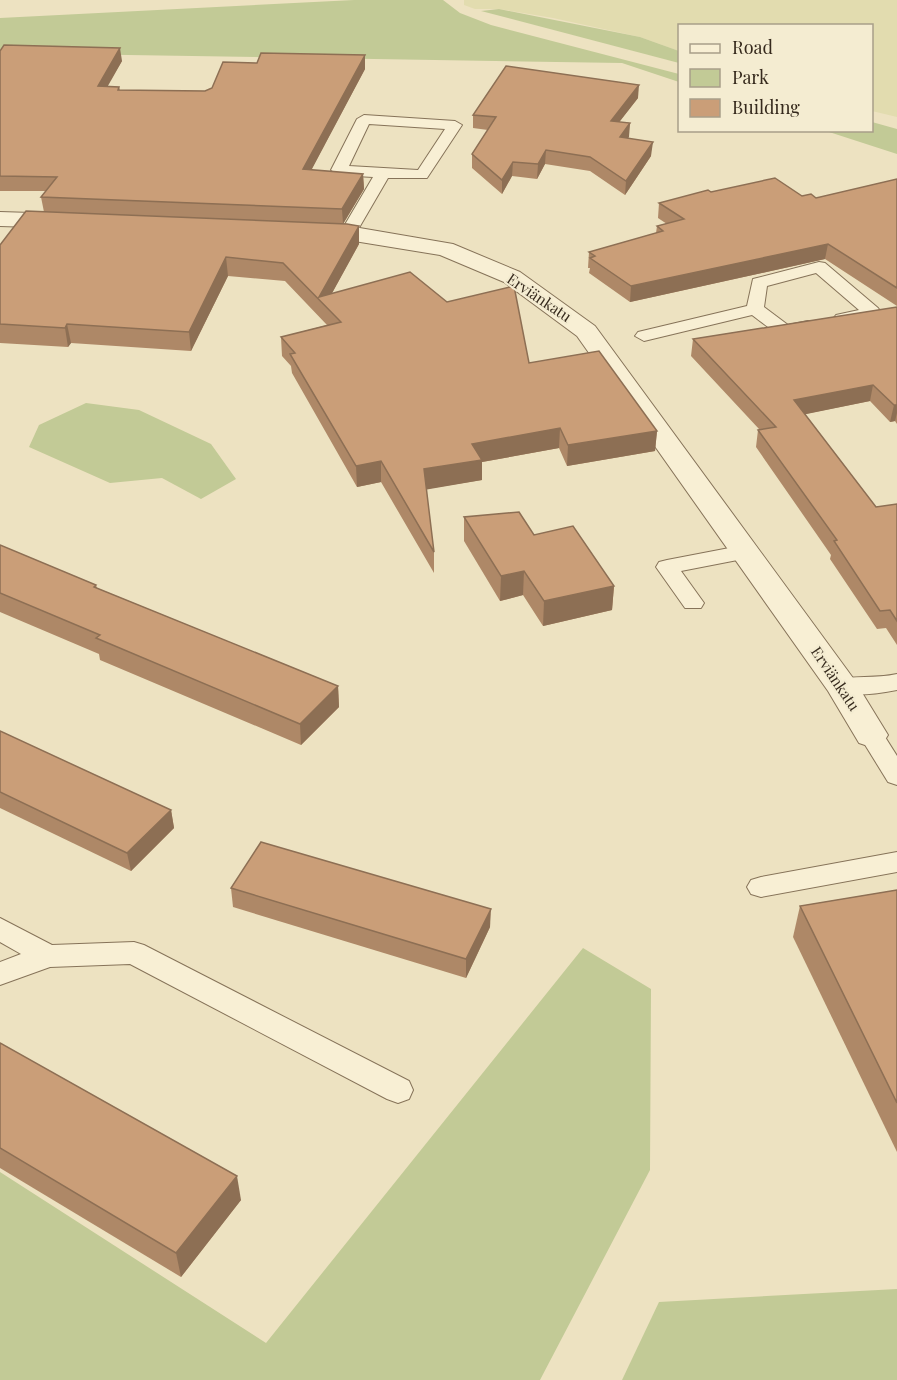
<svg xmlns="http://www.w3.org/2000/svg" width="897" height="1380" font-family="'Playfair Display',serif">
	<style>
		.farmland { fill: #e2dcaf }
		.green { fill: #c2ca96 }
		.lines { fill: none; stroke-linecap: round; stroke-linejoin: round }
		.service-casing { stroke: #867359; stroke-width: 2 }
		.minor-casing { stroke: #867359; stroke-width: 2 }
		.service { fill: #f8efd4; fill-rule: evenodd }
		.minor { fill: #f8efd4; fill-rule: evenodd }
		.wall { fill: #ae8867 }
		.shaded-wall { fill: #8d6f54 }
		.building { fill: #ca9e78; stroke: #8d6f54; stroke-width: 1.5 }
		.labels { text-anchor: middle; stroke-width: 4.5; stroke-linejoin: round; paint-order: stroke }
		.far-street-label { font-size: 15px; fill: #362a1d; stroke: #f4ecd1 }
	</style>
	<rect width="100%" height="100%" fill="#ede2c1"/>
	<polygon class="farmland" points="464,0 897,0 897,117 872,111 872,26 680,26 679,51 640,37 553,18 499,9 475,9 464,5"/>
	<g class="green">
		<polygon points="354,0 443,0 460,13 491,25 679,74 679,82 622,63 0,53 0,18"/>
		<polygon points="499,9 640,37 679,51 679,63 481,11"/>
		<polygon points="872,122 897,129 897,154 826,131 872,130"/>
		<polygon points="86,403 139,410 211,444 236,479 201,499 162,478 110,483 29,447 39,425"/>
		<polygon points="583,948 651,989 650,1170 540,1380 0,1380 0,1172 266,1343"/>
		<polygon points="897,1289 897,1380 622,1380 659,1302"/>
	</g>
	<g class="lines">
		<g class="service-casing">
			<g id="service">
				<path d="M364 115 455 121 462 125 427 178H388L356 233 348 238 340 233 373 177 339 175 331 170 357 119ZM369 124 445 129 418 170 349 166Z"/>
				<path d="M819 262 825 263 878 308 881 312 878 316 842 324 836 323 833 319 836 315 859 310 816 273 767 286 764 307 788 325 808 321 814 322 817 326 814 330C779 339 780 336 752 315L644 341 635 336 638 332 747 306 753 279Z"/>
				<polygon points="745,545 753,547 756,552 753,557 681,571 704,603 701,608 685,608 656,567 659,562 667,560"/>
				<path d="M897 674V690C877 694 853 697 833 692L829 686 833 680C853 675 876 679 897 674Z"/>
				<polygon points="871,727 880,729 897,756 897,785 888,782 859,735 862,729"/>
				<polygon points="897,852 897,872 761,897 751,894 747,887 751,880 761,877"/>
				<polygon points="0,918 52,945 134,942 144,945 409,1081 413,1090 409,1099 398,1103 387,1099 130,964 50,967 0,985 0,962 21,954 0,942"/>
			</g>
		</g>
		<g class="minor-casing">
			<g id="minor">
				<polygon points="0,212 64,214 72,216 75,221 72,226 64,228 0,226"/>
				<polygon points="314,225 348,226 453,244 520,272 595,326 853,678 888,735 883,743 871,747 859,743 828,691 577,336 504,282 440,255 348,240 306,237 303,232 306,227"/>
			</g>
		</g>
		<use href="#service" class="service"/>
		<use href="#minor" class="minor"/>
	</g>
	<g class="wall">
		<polygon points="0,51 122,61 107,86 119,87 120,90 205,91 212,88 257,63 365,55 365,69 311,170 363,174 364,189 343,224 44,212 41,197 46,191 0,191"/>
		<polygon points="638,98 619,122 630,123 628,138 651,156 625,195 590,171 545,164 537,179 512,176 502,194 472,168 472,154 488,130 473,128 473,115"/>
		<polygon points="897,179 897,306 825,259 630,302 589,273 590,268 588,268 589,252 656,233 657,226 667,224 658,218 659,203 711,192 816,198"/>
		<polygon points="359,226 359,244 332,293 447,302 529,363 657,431 655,451 567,466 559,448 482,462 482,480 426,489 434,552 434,573 381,482 357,487 292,373 291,366 282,356 281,337 327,325 285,281 228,276 191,351 71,343 68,347 0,343 0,245"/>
		<polygon points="897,307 897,424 895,421 890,422 870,401 805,414 876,507 897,504 897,645 886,628 877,629 830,559 831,555 756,447 758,430 759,429 691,356 693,339"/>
		<polygon points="464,517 534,535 614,586 612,610 543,626 523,595 500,601 464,541"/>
		<polygon points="0,545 96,585 97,588 338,686 339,707 301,745 100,660 99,654 0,612"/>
		<polygon points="0,731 171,810 174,828 131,871 0,808"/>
		<polygon points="231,888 490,927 466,978 233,907"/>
		<polygon points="897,890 897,1152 793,937 800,906"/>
		<polygon points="0,1043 241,1200 181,1277 0,1168"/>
	</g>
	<g class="shaded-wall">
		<polygon points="120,48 122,61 100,100 98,86"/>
		<polygon points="365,55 365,69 304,184 303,169"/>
		<polygon points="639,85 638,98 610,134 611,121"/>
		<polygon points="630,123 629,137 619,151 620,137"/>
		<polygon points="653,142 651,156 625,195 626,181"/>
		<polygon points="546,150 545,164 537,179 538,164"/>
		<polygon points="513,162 512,176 502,194 502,180"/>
		<polygon points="363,174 364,189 343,224 342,209"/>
		<polygon points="359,226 359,244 325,306 319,297"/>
		<polygon points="828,244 825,259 630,302 631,286"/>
		<polygon points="226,257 228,276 191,351 189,332"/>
		<polygon points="67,324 71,343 68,347 65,328"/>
		<polygon points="873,385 870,401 792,417 794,400"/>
		<polygon points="894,405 897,405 897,413 895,421 890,422"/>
		<polygon points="560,428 559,448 482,462 482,480 424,490 424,469 472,444"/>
		<polygon points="657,431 655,451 567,466 568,445"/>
		<polygon points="381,461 381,482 357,487 356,466"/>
		<polygon points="524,571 523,595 500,601 501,576"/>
		<polygon points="614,586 612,610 543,626 544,601"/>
		<polygon points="338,686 339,707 301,745 300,724"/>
		<polygon points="171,810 174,828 131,871 127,853"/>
		<polygon points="491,909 490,927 466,978 466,959"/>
		<polygon points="237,1176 241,1200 181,1277 176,1253"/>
	</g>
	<g class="building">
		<polygon points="4,45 120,48 98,86 119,87 118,90 205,91 212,88 223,62 257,63 261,53 365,55 303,169 363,174 342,209 41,197 57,177 0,176 0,51"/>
		<polygon points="506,66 639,85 611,121 630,123 620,137 653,142 626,181 590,157 546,150 538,164 513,162 502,180 472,154 496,117 473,115"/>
		<polygon points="775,178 802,196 811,194 816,198 897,179 897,288 828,244 631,286 590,258 595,256 589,252 663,231 657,226 684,219 659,203 708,190 711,192"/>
		<polygon points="26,211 347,224 359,226 319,297 410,272 447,302 514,286 529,363 599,351 657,431 568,445 560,428 472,444 482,460 424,469 434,552 381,461 356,466 290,354 295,353 281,337 341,322 283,263 226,257 189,332 67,324 65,328 0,324 0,245"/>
		<polygon points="897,307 897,405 894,405 873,385 794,400 876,507 897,504 897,621 890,610 880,611 834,541 837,540 758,430 776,427 693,339"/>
		<polygon points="519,512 534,535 573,526 614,586 544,601 524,571 501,576 464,517"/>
		<polygon points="0,545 96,585 94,587 338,686 300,724 96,638 100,635 0,593"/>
		<polygon points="0,731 171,810 127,853 0,792"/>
		<polygon points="261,842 491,909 466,959 231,888"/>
		<polygon points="897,890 897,1103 800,906"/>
		<polygon points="0,1043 237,1176 176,1253 0,1148"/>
	</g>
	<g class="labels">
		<g class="far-street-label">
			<text transform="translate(539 298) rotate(34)" y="5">Erviänkatu</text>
			<text transform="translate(835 679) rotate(56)" y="5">Erviänkatu</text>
		</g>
	</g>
	<rect x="678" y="24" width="195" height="108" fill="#f4ecd1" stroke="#a89e89" stroke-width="1.5"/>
	<rect x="690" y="44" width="30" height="9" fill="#f8efd4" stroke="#a89e89" stroke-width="1.5"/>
	<text x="732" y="54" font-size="18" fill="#362a1d">Road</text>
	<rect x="690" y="69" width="30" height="18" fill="#c2ca96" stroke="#a89e89" stroke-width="1.5"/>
	<text x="732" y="84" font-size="18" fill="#362a1d">Park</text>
	<rect x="690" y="99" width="30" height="18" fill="#ca9e78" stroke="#a89e89" stroke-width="1.5"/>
	<text x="732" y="114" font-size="18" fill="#362a1d">Building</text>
</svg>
